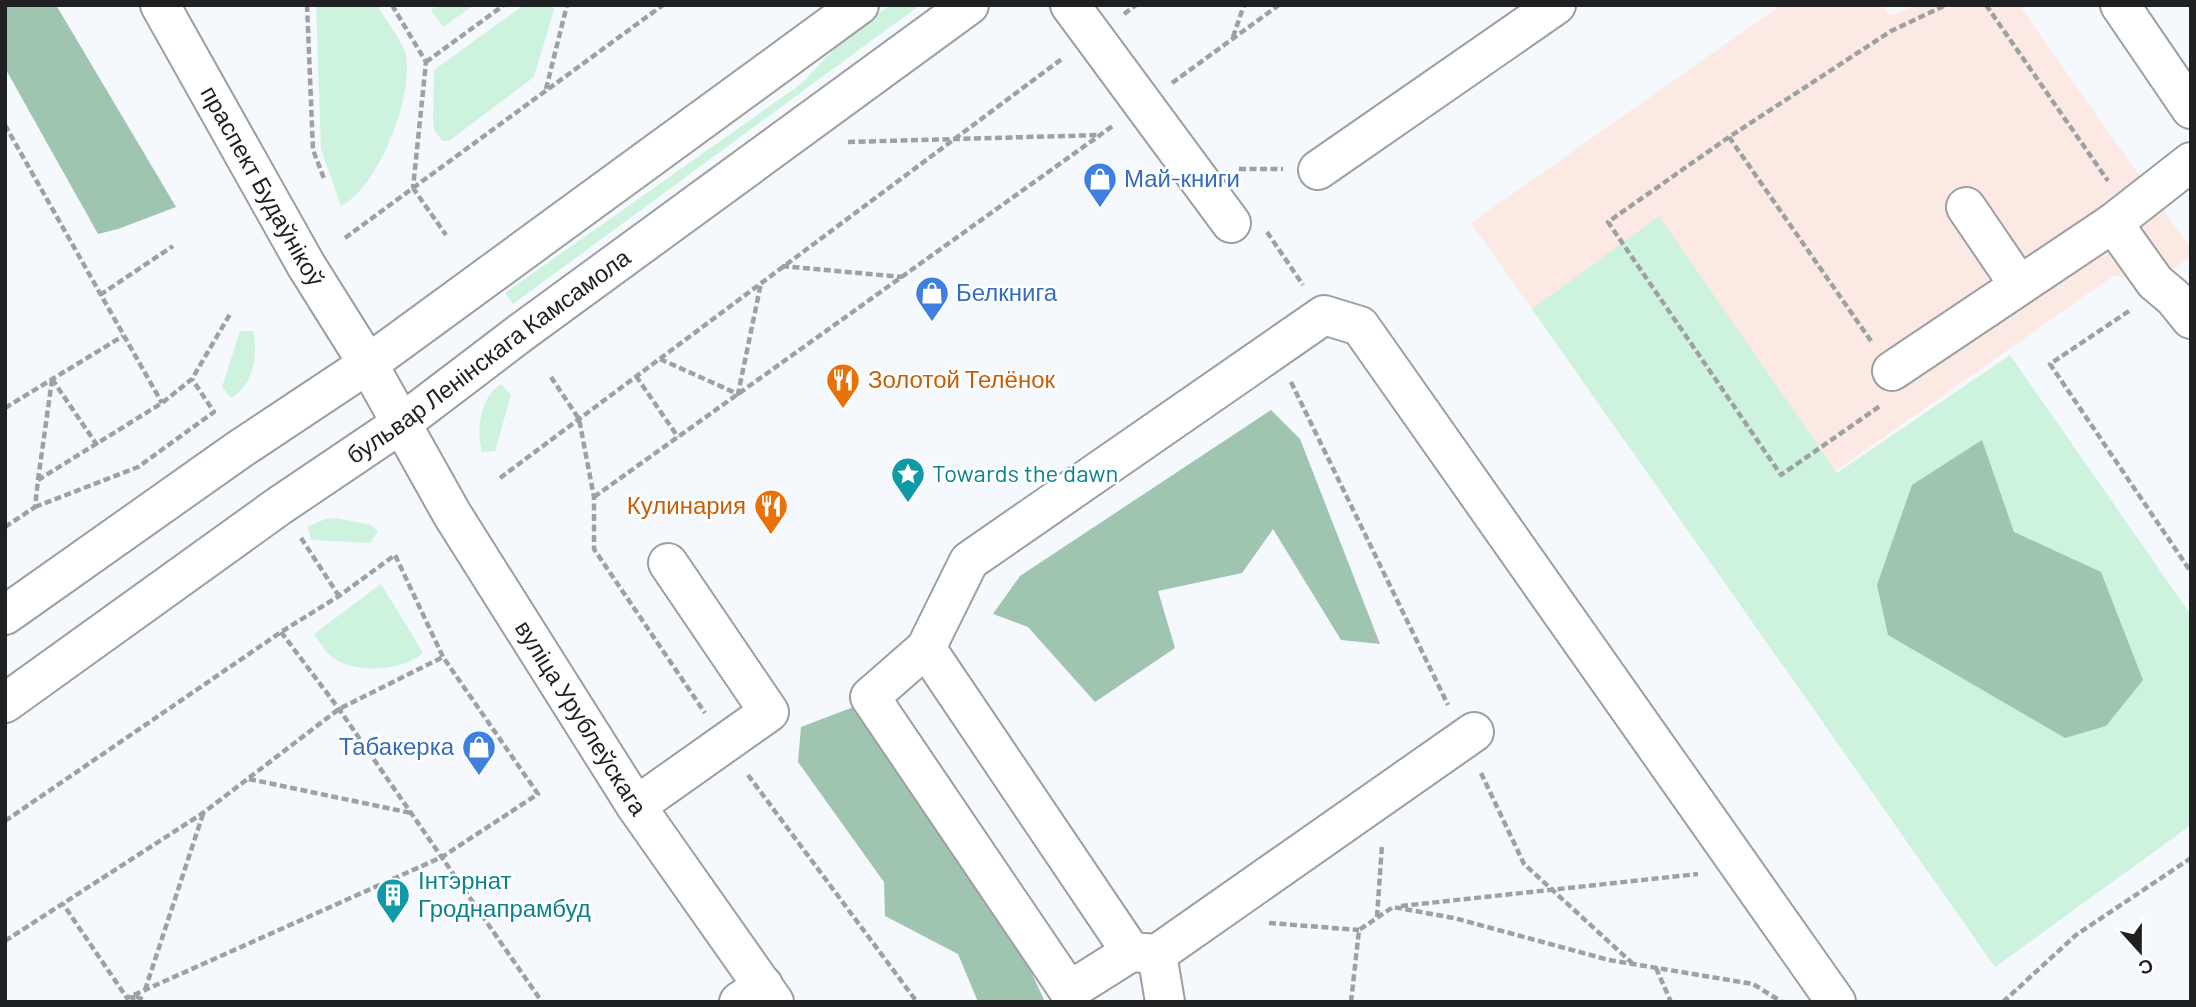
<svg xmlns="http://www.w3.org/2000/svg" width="2196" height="1007" font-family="Barlow,sans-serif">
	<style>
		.education { fill: #fde9e3 }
		.green { fill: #cdf3de }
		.forest { fill: #9fc5b0 }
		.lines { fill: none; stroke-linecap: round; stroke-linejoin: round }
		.minor-casing { stroke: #9c9fa2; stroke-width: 42 }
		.major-casing { stroke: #9c9fa2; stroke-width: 42 }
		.path { stroke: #9ea1a4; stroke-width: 4.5; stroke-dasharray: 7 3.5; stroke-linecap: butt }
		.minor { stroke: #fff; stroke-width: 38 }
		.major { stroke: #fff; stroke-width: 38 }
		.labels { text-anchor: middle; stroke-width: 5; stroke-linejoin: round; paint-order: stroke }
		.shop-label { font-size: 24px; fill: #366cbe; stroke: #fff; text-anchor: start }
		.street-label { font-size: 24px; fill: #1e2021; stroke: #fff }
		.food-label { font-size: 24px; fill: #c56008; stroke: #fff; text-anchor: start }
		.culture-label { font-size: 24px; fill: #0d838f; stroke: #fff; text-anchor: start }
	</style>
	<rect width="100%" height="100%" fill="#f5f8fc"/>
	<polygon class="education" points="1781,5 1882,5 1890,16 1918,5 2019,5 2191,249 2191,256 2155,282 2113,276 1709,560 1471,223"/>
	<g class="green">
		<path d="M316 5H377C384 18 401 39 405 52 416 93 379 187 341 206L321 149Z"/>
		<polygon points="437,5 474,5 443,27 431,10"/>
		<polygon points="524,5 553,5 554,10 534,77 449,141 443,141 435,132 433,124 434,70"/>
		<polygon points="890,5 920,5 513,304 505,293 801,84 844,39"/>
		<polygon points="1659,216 1837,473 2010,355 2191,615 2191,825 1995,967 1532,309"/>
		<path d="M240 331H253C259 353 253 386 231 398L222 387Z"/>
		<path d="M501 384 511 395 495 451 482 452C476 430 480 397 501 384Z"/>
		<polygon points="336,518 371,525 378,531 370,543 311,540 308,527 325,519"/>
		<path d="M381 584 423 653C403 670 364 673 340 662 328 657 321 644 314 634Z"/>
	</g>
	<g class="forest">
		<polygon points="5,5 56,5 176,207 118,229 98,234 5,68"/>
		<polygon points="1271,410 1300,439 1380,644 1341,640 1273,529 1242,573 1158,591 1175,648 1095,702 1028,627 993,614 1020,576"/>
		<polygon points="1982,440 2014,532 2101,572 2143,680 2106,726 2065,738 1888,635 1877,585 1912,485"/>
		<polygon points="856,706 1027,963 1045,1002 978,1002 958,954 885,916 884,882 798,762 801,727"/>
	</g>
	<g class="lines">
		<g class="minor-casing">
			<g id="minor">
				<path id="s1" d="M160 5 306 265 368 364"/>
				<polyline points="1070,5 1231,223"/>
				<polyline points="2120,5 2191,109"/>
				<polyline points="1318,170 1556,5"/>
				<polyline points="1966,207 2019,285"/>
				<polyline points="2113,223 2191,162"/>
				<polyline points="1892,371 2113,223 2155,282 2174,298 2191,319"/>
				<polyline points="926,648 1131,952 1157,954 1474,732"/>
				<polyline points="636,806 769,712 668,563"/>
				<polyline points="1131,952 1069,991 870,697 926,648 969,561 1324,315 1360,326 1836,1002"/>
				<polyline points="1157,954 1165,1002"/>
				<polyline points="739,1002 763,985"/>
			</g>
		</g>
		<g class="major-casing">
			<g id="major">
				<path id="s2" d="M368 364 452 514 636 806 774 1002"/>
				<polyline points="5,615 240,449 368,364 859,5"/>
				<path id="s3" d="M5 703 279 506 402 423 519 334 969 5"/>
			</g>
		</g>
		<g class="path">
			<polyline points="307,5 313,150 325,181"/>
			<polyline points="392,5 426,62 413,188"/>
			<polyline points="1986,5 2108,181"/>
			<polyline points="1124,14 1136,5"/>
			<polyline points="1233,37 1244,5"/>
			<polyline points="426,62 504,5"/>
			<polyline points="1172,83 1279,5"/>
			<polyline points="546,89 567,5"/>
			<polyline points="5,125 162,403"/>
			<polyline points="1729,137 1608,222 1781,475 1880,406"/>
			<polyline points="848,142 1100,135"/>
			<polyline points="1239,169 1283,169"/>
			<polyline points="413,188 663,5"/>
			<polyline points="1267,232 1303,285"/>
			<polyline points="345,238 413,188 446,235"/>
			<polyline points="782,266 902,277"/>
			<polyline points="100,295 173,246"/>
			<polyline points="2129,311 2050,364 2191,572"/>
			<polyline points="1871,341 1729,137 1891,31 1946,5"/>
			<polyline points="660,359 738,394 761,283"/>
			<polyline points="636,376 678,437"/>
			<polyline points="551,377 579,419 594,497 594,549 705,713"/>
			<polyline points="52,379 97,445"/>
			<polyline points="1291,382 1448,705"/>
			<polyline points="5,408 123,336"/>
			<polyline points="500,478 1063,58"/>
			<polyline points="38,480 52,380"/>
			<polyline points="594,497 1114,125"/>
			<polyline points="35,507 138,467 214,412 192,379"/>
			<polyline points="5,527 35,507 38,480 162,403 192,379 230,314"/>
			<polyline points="301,538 339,596"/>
			<polyline points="281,632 339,709 542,1002"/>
			<polyline points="1481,773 1524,864 1632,963"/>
			<polyline points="748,775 917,1002"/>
			<polyline points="249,779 411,813"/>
			<polyline points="5,821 281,632 339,596 395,555 443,657 538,794 442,857 127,998 63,904"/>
			<polyline points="1401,906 1698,874"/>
			<polyline points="1377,917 1382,845"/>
			<polyline points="1269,923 1359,930"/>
			<polyline points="5,941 203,813 339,709 443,657"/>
			<polyline points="1656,968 1671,1002"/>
			<polyline points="145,990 203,814"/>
			<polyline points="133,1002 133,995 144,1000 143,1002"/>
			<polyline points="1351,1002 1359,930 1393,907 1454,918 1609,960 1753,984 1782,1002"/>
			<polyline points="2003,1002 2076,935 2191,858"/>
		</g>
		<use href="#minor" class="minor"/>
		<use href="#major" class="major"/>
	</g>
	<defs>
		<g id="shop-pin" transform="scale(1.75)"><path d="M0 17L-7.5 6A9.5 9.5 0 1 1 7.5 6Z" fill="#3f7fe0" stroke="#fff"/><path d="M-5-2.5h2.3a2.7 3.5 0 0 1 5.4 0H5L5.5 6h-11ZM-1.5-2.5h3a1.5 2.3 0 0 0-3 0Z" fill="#fff"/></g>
		<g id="restaurant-pin" transform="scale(1.75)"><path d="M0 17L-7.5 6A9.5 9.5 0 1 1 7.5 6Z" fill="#e8710a" stroke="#fff"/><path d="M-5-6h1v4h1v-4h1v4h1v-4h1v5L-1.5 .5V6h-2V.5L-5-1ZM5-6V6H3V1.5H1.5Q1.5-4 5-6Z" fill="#fff"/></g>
		<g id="sight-pin" transform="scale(1.75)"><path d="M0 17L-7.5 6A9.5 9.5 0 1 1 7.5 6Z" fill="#0f9aa8" stroke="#fff"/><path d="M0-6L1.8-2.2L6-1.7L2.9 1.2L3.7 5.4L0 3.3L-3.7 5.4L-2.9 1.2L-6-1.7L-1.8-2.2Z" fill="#fff"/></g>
		<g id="building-pin" transform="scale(1.75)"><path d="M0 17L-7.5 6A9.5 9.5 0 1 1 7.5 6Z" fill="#0f9aa8" stroke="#fff"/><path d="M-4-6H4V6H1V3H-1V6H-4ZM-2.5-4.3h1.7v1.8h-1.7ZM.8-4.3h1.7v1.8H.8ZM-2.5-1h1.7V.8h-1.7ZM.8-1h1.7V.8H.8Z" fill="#fff"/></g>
	</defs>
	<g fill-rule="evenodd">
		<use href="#shop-pin" x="1100" y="179"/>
		<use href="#shop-pin" x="932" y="293"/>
		<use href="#restaurant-pin" x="843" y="380"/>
		<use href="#sight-pin" x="908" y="474"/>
		<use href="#restaurant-pin" x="771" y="506"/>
		<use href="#shop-pin" x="479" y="747"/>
		<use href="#building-pin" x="393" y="895"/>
	</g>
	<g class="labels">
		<g class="shop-label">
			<text x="1124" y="187">Май-книги</text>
			<text x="956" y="301">Белкнига</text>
			<text x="454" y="755" text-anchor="end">Табакерка</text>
		</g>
		<g class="street-label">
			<text dy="8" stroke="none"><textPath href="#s1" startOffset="208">праспект Будаўнікоў</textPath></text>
			<text dy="8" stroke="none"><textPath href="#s3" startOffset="595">бульвар Ленінскага Камсамола</textPath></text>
			<text dy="8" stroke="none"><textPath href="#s2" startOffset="413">вуліца Урублеўскага</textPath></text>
		</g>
		<g class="food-label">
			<text x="868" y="388">Золотой Телёнок</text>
			<text x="746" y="514" text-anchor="end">Кулинария</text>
		</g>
		<g class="culture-label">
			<text x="932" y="482">Towards the dawn</text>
			<text x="418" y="889">Інтэрнат<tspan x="418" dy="28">Гроднапрамбуд</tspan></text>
		</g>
	</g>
	<rect width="2196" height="1007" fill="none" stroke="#1e2021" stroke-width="14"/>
	<g transform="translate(2140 951) rotate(159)" stroke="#ffffff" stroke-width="5" paint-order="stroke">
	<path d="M0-5L12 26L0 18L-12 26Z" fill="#1e2021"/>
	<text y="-10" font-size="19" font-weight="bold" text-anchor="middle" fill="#1e2021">С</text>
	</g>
</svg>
